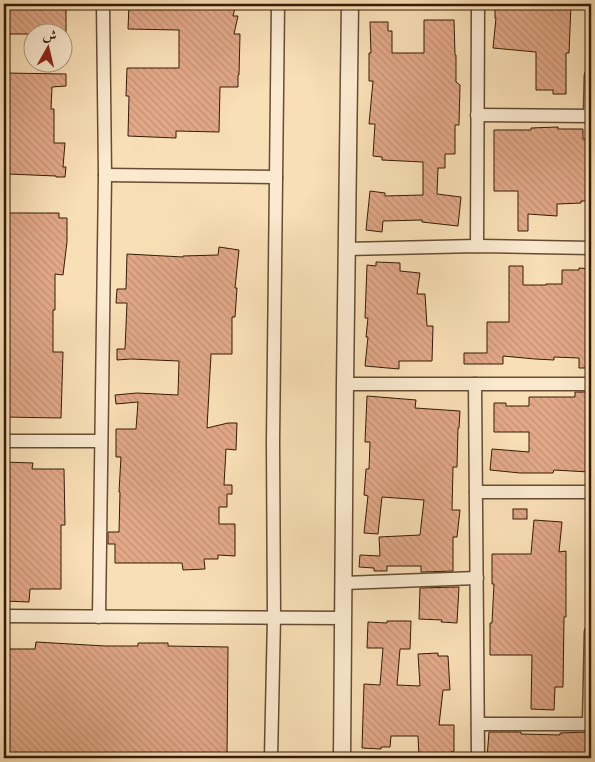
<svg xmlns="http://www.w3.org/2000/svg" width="595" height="762" font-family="Vollkorn,Amiri,serif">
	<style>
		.building { fill: url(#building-back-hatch); stroke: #341b06 }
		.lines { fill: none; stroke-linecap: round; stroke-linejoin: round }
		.minor-casing { stroke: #654c32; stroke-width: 15 }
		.tertiary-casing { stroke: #654c32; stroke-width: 19 }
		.minor { stroke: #fbead0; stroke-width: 12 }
		.tertiary { stroke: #fbead0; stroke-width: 16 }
	</style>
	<defs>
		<pattern id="building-back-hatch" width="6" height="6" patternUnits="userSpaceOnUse" patternTransform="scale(1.25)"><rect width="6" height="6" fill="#e2a888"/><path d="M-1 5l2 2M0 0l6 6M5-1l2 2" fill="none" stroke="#c29074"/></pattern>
	</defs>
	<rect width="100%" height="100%" fill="#f9dfb6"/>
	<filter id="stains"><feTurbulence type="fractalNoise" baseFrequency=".004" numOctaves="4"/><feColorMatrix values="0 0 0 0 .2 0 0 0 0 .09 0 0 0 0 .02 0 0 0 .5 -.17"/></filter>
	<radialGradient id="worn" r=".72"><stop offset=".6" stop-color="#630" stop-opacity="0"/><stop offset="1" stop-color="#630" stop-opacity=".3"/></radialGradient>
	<g class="building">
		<polygon points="129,4 236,4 233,16 238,16 234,34 240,34 239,75 238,75 238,87 220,87 219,132 176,131 176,138 128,136 129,96 126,96 127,68 179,68 179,30 128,29"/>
		<polygon points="495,4 571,4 569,53 566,53 566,94 553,94 553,90 536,90 536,52 493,48 496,18 495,18"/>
		<polygon points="9,5 66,6 66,32 32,32 32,34 8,34"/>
		<polygon points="424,20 454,20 455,55 456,55 456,82 460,85 459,125 455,125 455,154 445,154 445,168 438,168 437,194 461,197 458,226 422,222 422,220 383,221 382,232 366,230 370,191 385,193 385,196 423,195 423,162 382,160 382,157 373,156 375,124 369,124 373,81 369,81 369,53 371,53 370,22 388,22 388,31 392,31 392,53 424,53"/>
		<polygon points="4,73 66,74 66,86 52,87 51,109 54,109 54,143 65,143 63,167 66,167 65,177 56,177 56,176 8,174 9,139 4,139 4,109 8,109 9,87 4,87"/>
		<polygon points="558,127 558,129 583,129 583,139 591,139 591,201 581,201 581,203 557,204 557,216 528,214 528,231 518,231 518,191 494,191 494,130 531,130 531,128"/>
		<polygon points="4,213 59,213 59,218 67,218 67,242 63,275 55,274 55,310 53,310 53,352 63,352 61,418 4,417 4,387 6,351 6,300 4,300"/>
		<polygon points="219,247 239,250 235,288 237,288 235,317 232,317 232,354 211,354 207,428 228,423 237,423 236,450 226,449 224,485 232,485 232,494 227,494 227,507 219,507 219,524 235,524 235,556 218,555 218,559 204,559 205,569 183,570 182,563 115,563 115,544 108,544 108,532 119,532 120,492 119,492 121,457 116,457 116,429 136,429 138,402 116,404 115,395 137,393 178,395 179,361 131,359 117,360 117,349 125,349 127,303 116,303 117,289 126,289 127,254 183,257 183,256 218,255"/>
		<polygon points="376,262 400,263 400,271 420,273 417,294 425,294 427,326 433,326 432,361 399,361 399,369 365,366 368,337 366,337 368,318 365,318 367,265 376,266"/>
		<polygon points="509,266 523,266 523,285 546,285 546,284 562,284 562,270 579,270 579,268 591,269 591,368 579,368 579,358 554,357 554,360 535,359 503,356 503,364 464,364 464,353 487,353 487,322 509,322"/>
		<polygon points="575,392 590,392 590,438 589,472 554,470 553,473 520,473 490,470 492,449 529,452 529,432 494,432 494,403 506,403 506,406 529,406 529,397 575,397"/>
		<polygon points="367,396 416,400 415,408 460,411 459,428 458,428 457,467 453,467 452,510 460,510 457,537 453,537 453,571 421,572 421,566 387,566 387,571 374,571 374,568 359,567 360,555 380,556 379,537 420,535 424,500 382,497 378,534 364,533 368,496 364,495 366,469 369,469 370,442 365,442"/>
		<polygon points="4,462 33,463 32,469 64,469 65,525 61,525 61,589 30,589 29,602 4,601"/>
		<rect x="513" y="509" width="14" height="10"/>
		<polygon points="534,520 562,522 559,552 566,551 566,617 564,617 563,687 555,687 554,710 531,709 532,655 490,655 490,623 492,623 494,584 492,584 492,554 531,554"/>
		<polygon points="459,587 457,623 441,622 442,620 419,619 420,588"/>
		<polygon points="387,621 411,621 410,649 400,649 397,685 420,686 418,654 438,653 438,656 448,656 450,690 443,690 439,725 454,725 454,751 451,752 451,757 419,757 418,736 391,736 390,747 381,747 381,749 362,748 364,684 380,685 383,648 367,648 368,622 387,623"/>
		<polygon points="36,642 105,646 138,646 138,643 168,643 168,646 228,647 227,758 4,758 4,650 9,650 9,649 35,649"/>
		<polygon points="489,732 521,732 521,734 560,735 560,733 588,732 590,758 487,758"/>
	</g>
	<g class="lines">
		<g class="minor-casing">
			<g id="minor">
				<polyline points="477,115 591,116"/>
				<polyline points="590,116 591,76"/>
				<polyline points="105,175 276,177"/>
				<polyline points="477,246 478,4"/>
				<polyline points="347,249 477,246 591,248"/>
				<polyline points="345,384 591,384"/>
				<polyline points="475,384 478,758"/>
				<polyline points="4,441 101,441"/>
				<polyline points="476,492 591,492"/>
				<polyline points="344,583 477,578"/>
				<polyline points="4,616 343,618"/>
				<polyline points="99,617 105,175 103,4"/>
				<polyline points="478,724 591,724"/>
				<polyline points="589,724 591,632"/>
				<polyline points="271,758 274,617 273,442 278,4"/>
			</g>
		</g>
		<g class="tertiary-casing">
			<polyline id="tertiary" points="342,758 345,384 350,4"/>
		</g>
		<use href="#minor" class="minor"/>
		<use href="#tertiary" class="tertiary"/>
	</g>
	<rect width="595" height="762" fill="none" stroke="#f9dfb6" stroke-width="20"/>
	<rect x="5" y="5" width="585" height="752" fill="none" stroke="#341b06" stroke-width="2.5"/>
	<rect x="10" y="10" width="575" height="742" fill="none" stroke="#341b06"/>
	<g transform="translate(48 48) rotate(8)"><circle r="24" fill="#fbead0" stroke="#ab977f"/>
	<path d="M0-4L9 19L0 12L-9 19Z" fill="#8f2418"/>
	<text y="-8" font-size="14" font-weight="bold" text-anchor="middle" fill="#341b06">ش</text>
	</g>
	<rect width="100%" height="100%" filter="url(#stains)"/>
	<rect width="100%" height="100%" fill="url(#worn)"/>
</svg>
